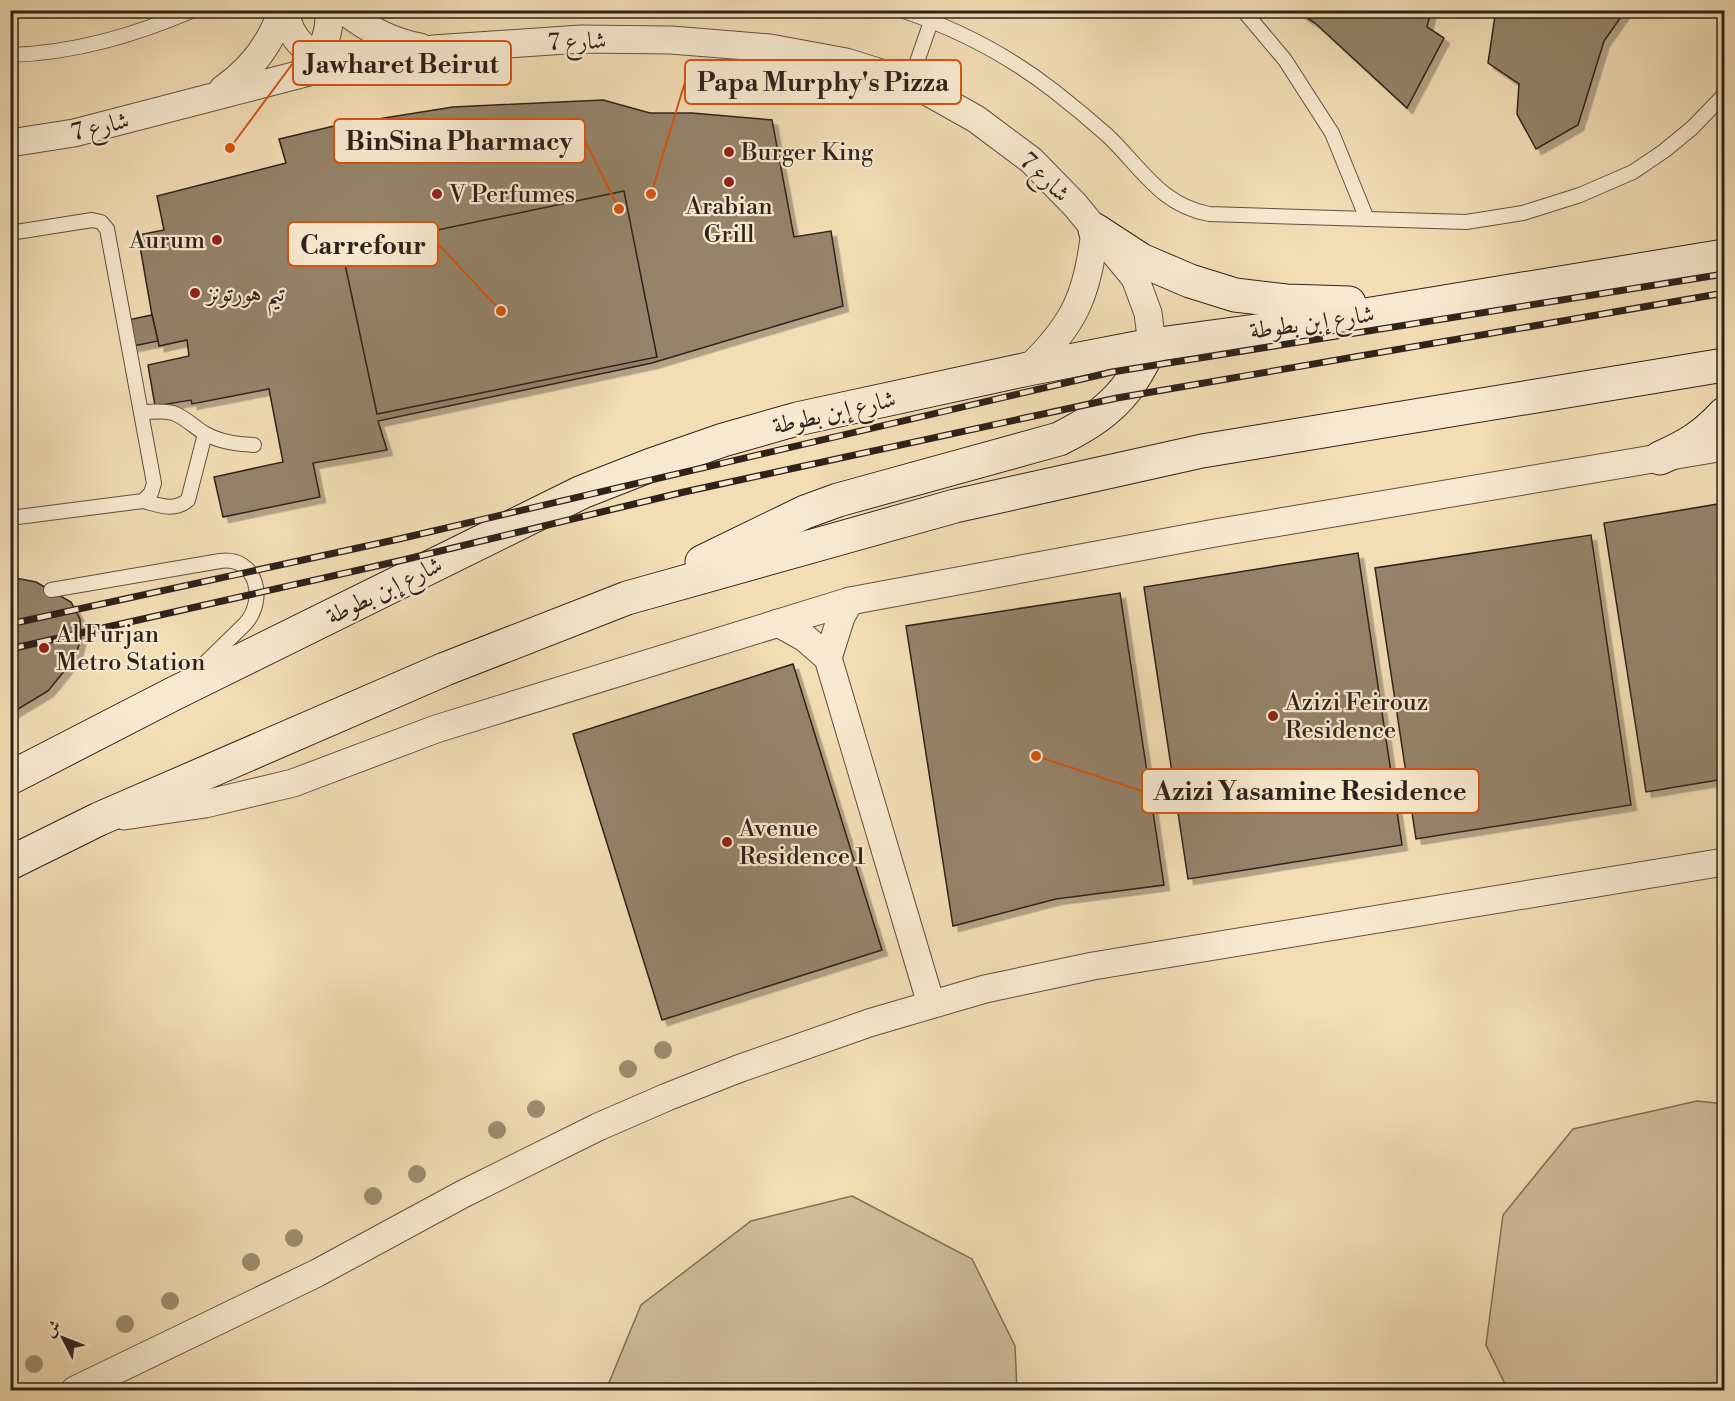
<svg xmlns="http://www.w3.org/2000/svg" width="1735" height="1401" font-family="'Libre Bodoni',Amiri,serif">
	<style>
		.garden { fill: #d2bd9b; stroke: #80705a; stroke-width: 1.5 }
		.building { fill: #95836b; stroke: #2f221a; stroke-width: 1.5; filter: url(#shadow) }
		.lines { fill: none; stroke-linecap: round; stroke-linejoin: round }
		.lane-casing { stroke: #605141; stroke-width: 16 }
		.street-casing { stroke: #605141; stroke-width: 29 }
		.secondary-casing { stroke: #2f221a; stroke-width: 35 }
		.lane { stroke: #f7e9cf; stroke-width: 14 }
		.street { stroke: #f7e9cf; stroke-width: 27 }
		.secondary { stroke: #f7e9cf; stroke-width: 33 }
		.rail-casing { stroke: #2f221a; stroke-width: 7 }
		.rail { stroke: #f7e9cf; stroke-width: 4.5; stroke-dasharray: 14; stroke-linecap: butt }
		.tree { fill: #9e8c71 }
		.poi-dot { fill: #8f2418; stroke: #f7e9cf; stroke-width: 2 }
		.labels { text-anchor: middle; stroke-width: 4.5; stroke-linejoin: round; paint-order: stroke }
		.street-label { font-size: 24px; fill: #2f221a; stroke: #f7e9cf }
		.poi-label { font-size: 24px; fill: #2f221a; stroke: #f7e9cf; text-anchor: start }
		.leader { fill: none; stroke: #d6540d; stroke-width: 2 }
		.callout-dot { fill: #d6540d; stroke: #f7e9cf; stroke-width: 2 }
		.callout { fill: #f7e9cf; stroke: #d6540d; stroke-width: 2 }
		.callout-label { font-size: 26px; text-anchor: middle; font-weight: bold; fill: #2f221a }
	</style>
	<defs>
		<filter id="shadow"><feDropShadow dx="5.5" dy="5.5" stdDeviation="0" flood-color="#0004"/></filter>
	</defs>
	<rect width="100%" height="100%" fill="#f3ddb5"/>
	<filter id="stains"><feTurbulence type="fractalNoise" baseFrequency=".00333" numOctaves="4"/><feColorMatrix values="0 0 0 0 .2 0 0 0 0 .09 0 0 0 0 .02 0 0 0 .5 -.17"/></filter>
	<radialGradient id="worn" r=".72"><stop offset=".6" stop-color="#630" stop-opacity="0"/><stop offset="1" stop-color="#630" stop-opacity=".3"/></radialGradient>
	<g class="garden">
		<polygon points="1697,1101 1724,1104 1724,1390 1508,1390 1486,1345 1503,1215 1573,1129"/>
		<polygon points="852,1196 972,1259 1015,1346 1017,1390 606,1390 641,1305 751,1221"/>
	</g>
	<g class="building">
		<polygon points="1295,10 1431,10 1427,27 1444,38 1407,108 1315,23"/>
		<polygon points="1499,10 1626,10 1604,41 1578,125 1536,149 1517,114 1519,84 1488,63 1495,16"/>
		<polygon points="603,100 650,113 692,113 772,120 794,237 831,231 843,306 652,363 378,421 387,450 313,463 320,497 223,517 214,477 283,462 269,389 192,404 191,400 155,406 148,365 189,356 187,340 159,346 152,315 138,235 164,230 157,196 286,163 279,139 334,126 453,107"/>
		<polygon points="624,191 657,357 377,414 342,250"/>
		<polygon points="152,315 158,341 133,346 128,320"/>
		<polygon points="1724,503 1724,779 1646,792 1604,523"/>
		<polygon points="1591,535 1631,805 1416,839 1375,568"/>
		<polygon points="1358,553 1402,845 1188,879 1144,587"/>
		<polygon points="10,577 36,582 71,602 80,619 81,638 75,658 48,691 10,714"/>
		<polygon points="1120,593 1164,885 1056,899 953,926 906,626"/>
		<polygon points="793,664 882,950 662,1020 573,734"/>
	</g>
	<g class="lines">
		<g class="lane-casing">
			<g id="lane">
				<path d="M901 10C955 28 1009 56 1054 91 1072 105 1090 120 1107 135 1141 167 1160 205 1209 214L1466 222 1523 213 1580 195 1633 172 1664 151 1692 128 1724 95"/>
				<polyline points="1243,10 1285,60 1332,133 1367,219"/>
				<path d="M10 55C75 53 135 35 194 10"/>
				<polyline points="910,82 935,10"/>
				<polyline points="10,233 92,220 101,222 107,229 154,483 151,493 143,501 10,518"/>
				<path d="M141 412C151 412 163 410 173 413 185 417 194 427 204 433 220 442 236 444 254 445"/>
				<path d="M143 501C159 505 174 512 188 500L205 434"/>
				<path d="M51 590 220 561C257 556 267 600 245 624L198 670"/>
			</g>
		</g>
		<g class="street-casing">
			<g id="street">
				<path d="M286 10C287 38 313 61 340 64"/>
				<path d="M343 10C367 29 391 42 420 47"/>
				<path d="M304 68C321 53 332 34 328 10"/>
				<path d="M223 89C252 69 271 44 282 10"/>
				<polyline points="10,143 74,133 340,64 433,49 581,39 671,40 770,48 846,62 910,82 976,119 1031,160 1075,205 1135,278 1148,313 1152,345"/>
				<path d="M1028 369C1075 324 1088 294 1095 230"/>
				<polyline points="778,623 805,638 828,658 931,1004"/>
				<polyline points="828,658 841,617 850,601"/>
				<polyline points="124,816 205,804 293,783 436,729 850,601 1215,533 1724,447"/>
				<polyline points="75,1390 317,1273 463,1194 598,1127 667,1097 738,1069 869,1023 985,989 1093,966 1724,862"/>
			</g>
		</g>
		<g class="secondary-casing">
			<g id="secondary">
				<polyline points="1095,230 1141,260 1190,281 1235,295 1286,301 1349,303"/>
				<path d="M1660 458C1687 446 1704 436 1724 414"/>
				<path d="M702 562 805 512 838 500 1059 439C1085 426 1108 412 1126 389 1136 376 1144 360 1152 345"/>
				<polyline points="10,778 173,694 582,492 651,465 723,440 797,419 1028,369 1152,345 1317,323 1724,256"/>
				<polyline points="10,863 99,819 445,669 627,598 955,506 1202,451 1724,365"/>
			</g>
		</g>
		<use href="#lane" class="lane"/>
		<use href="#street" class="street"/>
		<use href="#secondary" class="secondary"/>
		<g class="rail-casing">
			<g id="rail">
				<polyline points="10,624 399,539 1112,372 1724,274"/>
				<polyline points="10,649 403,560 684,492 1117,398 1724,293"/>
			</g>
		</g>
		<use href="#rail" class="rail"/>
	</g>
	<g class="tree">
		<circle cx="663" cy="1050" r="9"/>
		<circle cx="628" cy="1069" r="9"/>
		<circle cx="536" cy="1109" r="9"/>
		<circle cx="497" cy="1130" r="9"/>
		<circle cx="417" cy="1174" r="9"/>
		<circle cx="373" cy="1196" r="9"/>
		<circle cx="294" cy="1238" r="9"/>
		<circle cx="251" cy="1262" r="9"/>
		<circle cx="170" cy="1301" r="9"/>
		<circle cx="125" cy="1324" r="9"/>
		<circle cx="34" cy="1364" r="9"/>
	</g>
	<g class="poi-dot">
		<circle cx="729" cy="152" r="6"/>
		<circle cx="729" cy="182" r="6"/>
		<circle cx="437" cy="194" r="6"/>
		<circle cx="217" cy="240" r="6"/>
		<circle cx="195" cy="293" r="6"/>
		<circle cx="44" cy="648" r="6"/>
		<circle cx="1273" cy="716" r="6"/>
		<circle cx="727" cy="842" r="6"/>
	</g>
	<g class="labels">
		<g class="street-label">
			<text transform="translate(577 41) rotate(-2)" y="8">شارع 7</text>
			<text transform="translate(100 126) rotate(-13)" y="8">شارع 7</text>
			<text transform="translate(1045 177) rotate(44)" y="8">شارع 7</text>
			<text transform="translate(1312 322) rotate(-8)" y="8">شارع إبن بطوطة</text>
			<text transform="translate(834 412) rotate(-13)" y="8">شارع إبن بطوطة</text>
			<text transform="translate(384 590) rotate(-26)" y="8">شارع إبن بطوطة</text>
		</g>
		<g class="poi-label">
			<text x="741" y="160">Burger King</text>
			<text x="449" y="202">V Perfumes</text>
			<text x="729" y="214" text-anchor="middle">Arabian<tspan x="729" dy="28">Grill</tspan></text>
			<text x="205" y="248" text-anchor="end">Aurum</text>
			<text x="207" y="301">تيم هورتونز</text>
			<text x="56" y="642">Al Furjan<tspan x="56" dy="28">Metro Station</tspan></text>
			<text x="1285" y="710">Azizi Feirouz<tspan x="1285" dy="28">Residence</tspan></text>
			<text x="739" y="836">Avenue<tspan x="739" dy="28">Residence 1</tspan></text>
		</g>
	</g>
	<path class="leader" d="M230 148L293 63M651 194L685 82M619 209L585 141M501 311L438 244M1036 756L1142 791"/>
	<g class="callout-dot">
		<circle cx="230" cy="148" r="6"/>
		<circle cx="651" cy="194" r="6"/>
		<circle cx="619" cy="209" r="6"/>
		<circle cx="501" cy="311" r="6"/>
		<circle cx="1036" cy="756" r="6"/>
	</g>
	<g class="callout">
		<rect x="293" y="41" width="218" height="44" rx="6"/>
		<rect x="685" y="60" width="276" height="44" rx="6"/>
		<rect x="334" y="119" width="251" height="44" rx="6"/>
		<rect x="288" y="222" width="150" height="44" rx="6"/>
		<rect x="1142" y="769" width="337" height="44" rx="6"/>
	</g>
	<g class="callout-label">
		<text x="402" y="73">Jawharet Beirut</text>
		<text x="823" y="91">Papa Murphy's Pizza</text>
		<text x="459" y="150">BinSina Pharmacy</text>
		<text x="363" y="254">Carrefour</text>
		<text x="1310" y="800">Azizi Yasamine Residence</text>
	</g>
	<rect width="1735" height="1401" fill="none" stroke="#f3ddb5" stroke-width="36"/>
	<rect x="12" y="12" width="1711" height="1377" fill="none" stroke="#2f221a" stroke-width="3"/>
	<rect x="18" y="18" width="1699" height="1365" fill="none" stroke="#2f221a" stroke-width="1.5"/>
	<g transform="translate(63 1338) rotate(312)" stroke="#f7e9cf" stroke-width="4.5" paint-order="stroke">
	<path d="M0-4.5L10 22L0 15L-10 22Z" fill="#2f221a"/>
	<text y="-9" font-size="16" font-weight="bold" text-anchor="middle" fill="#2f221a">ش</text>
	</g>
	<rect width="100%" height="100%" filter="url(#stains)"/>
	<rect width="100%" height="100%" fill="url(#worn)"/>
</svg>
